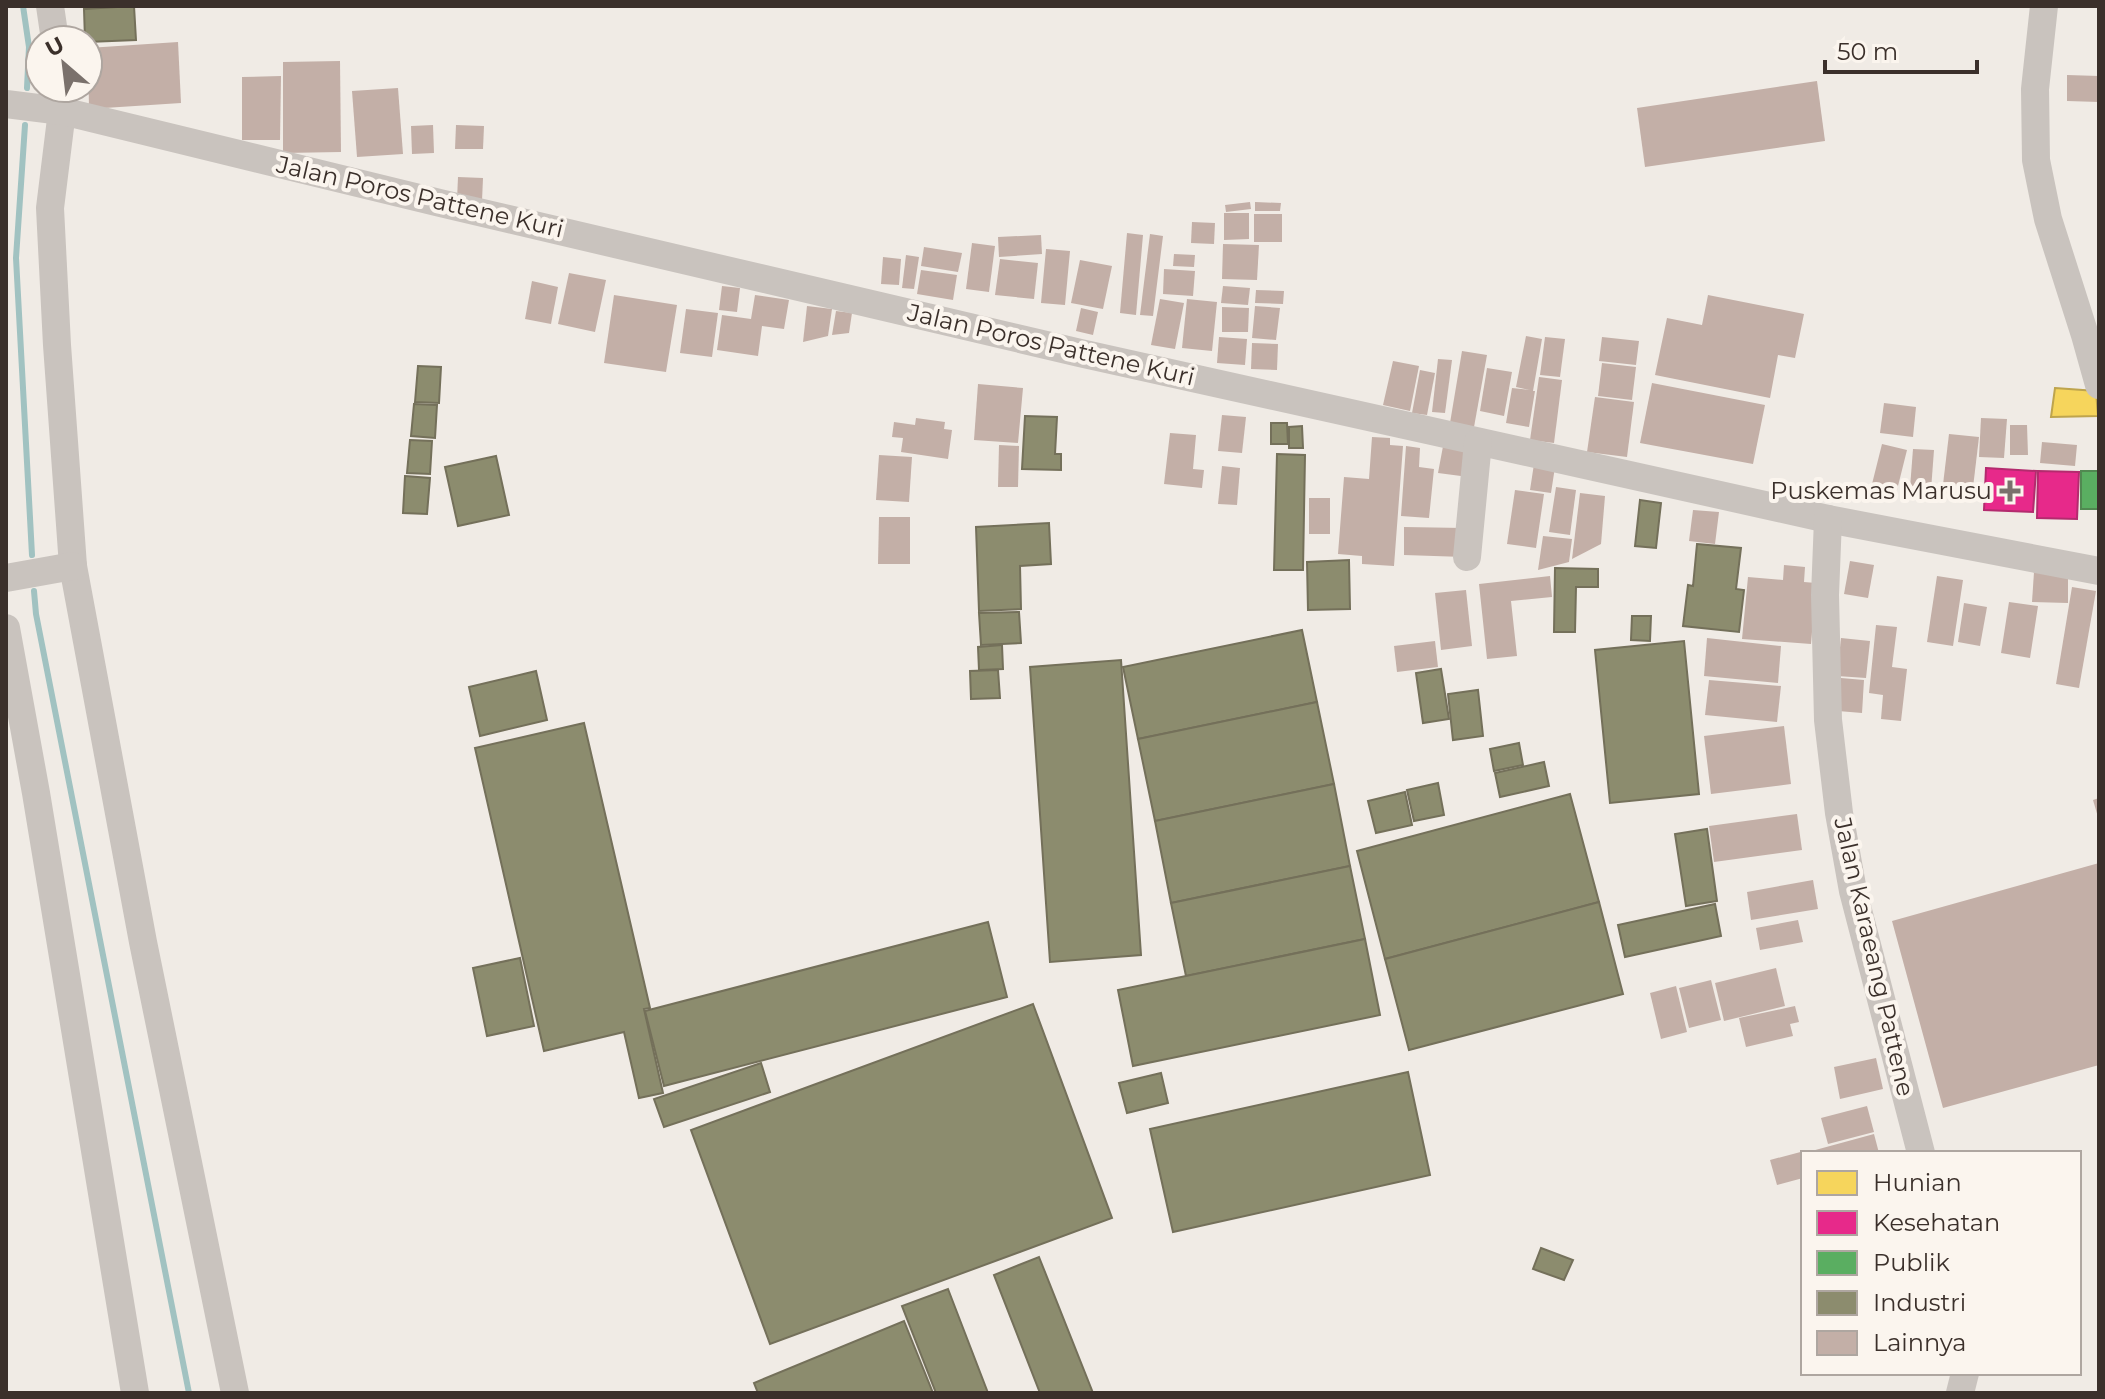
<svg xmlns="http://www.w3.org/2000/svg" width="2105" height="1399" font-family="Montserrat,sans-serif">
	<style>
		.homes { fill: #f6d55c; stroke: #bea44d; stroke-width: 2 }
		.health { fill: #e7298a; stroke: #b32b6e; stroke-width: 2 }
		.public { fill: #5aae61; stroke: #518851; stroke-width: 2 }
		.industry { fill: #8c8c6e; stroke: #74705a; stroke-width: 2 }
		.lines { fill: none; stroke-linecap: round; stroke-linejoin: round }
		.stream { stroke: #a1c2c1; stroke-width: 6 }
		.building { fill: #c3afa7 }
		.minor { stroke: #c9c3be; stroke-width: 28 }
		.poi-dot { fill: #7a716c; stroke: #fbf5ee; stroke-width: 3 }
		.labels { text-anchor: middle; stroke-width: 8; stroke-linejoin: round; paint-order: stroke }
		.street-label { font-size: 24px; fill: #3b302b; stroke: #fbf5ee }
		.poi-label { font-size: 24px; fill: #3b302b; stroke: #fbf5ee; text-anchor: end }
	</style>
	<rect width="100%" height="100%" fill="#f0ebe5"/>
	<polygon class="homes" points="2055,388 2096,391 2098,416 2051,417"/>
	<g class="health">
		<polygon points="1986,468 2036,471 2033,512 1984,510"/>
		<polygon points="2038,471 2079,472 2077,519 2037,518"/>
	</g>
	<rect class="public" x="2081" y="471" width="18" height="38"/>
	<g class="industry">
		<polygon points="134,6 136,40 88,42 88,40 85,40 84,9"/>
		<polygon points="418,366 441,367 439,403 415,402"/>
		<polygon points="414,404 437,405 435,438 411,436"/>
		<polygon points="1025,416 1057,417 1055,454 1061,454 1061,470 1022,469"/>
		<polygon points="1271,423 1287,423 1288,444 1271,444"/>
		<polygon points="1302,426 1303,448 1289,448 1289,427"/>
		<polygon points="410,440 432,441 430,474 407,473"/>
		<polygon points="1277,454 1305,455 1303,570 1274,570"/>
		<polygon points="496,456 509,515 458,526 445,467"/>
		<polygon points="405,476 430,478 427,514 403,513"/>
		<polygon points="1640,500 1661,503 1656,548 1635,546"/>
		<polygon points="1049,523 1051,564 1020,566 1021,609 979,611 976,527"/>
		<polygon points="1697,544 1741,548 1736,589 1744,590 1739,632 1683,626 1688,585 1693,586"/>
		<polygon points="1349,560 1350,609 1308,610 1307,562"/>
		<polygon points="1555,568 1598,569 1598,587 1576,587 1575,632 1554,632"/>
		<polygon points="1019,612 1021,643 981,645 979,613"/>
		<polygon points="1632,616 1651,616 1650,641 1631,640"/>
		<polygon points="1302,630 1317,702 1138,739 1123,667"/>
		<polygon points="1684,641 1699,794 1610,803 1595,650"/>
		<polygon points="1002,645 1003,669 979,670 978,647"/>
		<polygon points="1121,660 1141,955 1050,962 1030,667"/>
		<polygon points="1441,669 1449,719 1423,723 1416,673"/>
		<polygon points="998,670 1000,698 971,699 970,671"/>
		<polygon points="536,671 547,720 480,736 469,687"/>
		<polygon points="1478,690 1483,736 1453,740 1448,694"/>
		<polygon points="1317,702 1334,784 1155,821 1138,739"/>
		<polygon points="584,723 650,1008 644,1009 663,1093 639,1098 624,1032 544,1051 475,748"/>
		<polygon points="1519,743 1523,765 1494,771 1490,749"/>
		<polygon points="1544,762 1549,786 1500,797 1495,773"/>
		<polygon points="1438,783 1444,815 1414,821 1407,790"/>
		<polygon points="1334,784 1350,866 1171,903 1155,821"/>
		<polygon points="1405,792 1412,825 1376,833 1368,801"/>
		<polygon points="1570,794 1599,902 1385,959 1357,851"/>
		<polygon points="1707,829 1717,901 1686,906 1675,834"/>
		<polygon points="1350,866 1365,939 1186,976 1171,903"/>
		<polygon points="1599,902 1623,994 1409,1050 1385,959"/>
		<polygon points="1715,904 1721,936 1625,957 1618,925"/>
		<polygon points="988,922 1007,997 664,1086 645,1011"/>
		<polygon points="1365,939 1380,1015 1133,1066 1118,990"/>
		<polygon points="520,958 534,1026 487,1036 473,968"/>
		<polygon points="1033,1004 1112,1218 770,1344 691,1130"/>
		<polygon points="761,1063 770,1092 664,1127 654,1099"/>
		<polygon points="1408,1072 1430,1175 1173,1232 1150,1129"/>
		<polygon points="1161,1073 1168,1103 1127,1113 1119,1083"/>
		<polygon points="1541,1248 1573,1260 1564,1280 1533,1269"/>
		<polygon points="1039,1257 1093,1393 1040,1393 994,1275"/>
		<polygon points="948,1289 988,1393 936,1393 902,1306"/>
		<polygon points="904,1321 933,1393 758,1393 754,1383"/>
	</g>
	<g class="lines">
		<g class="stream">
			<polyline points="23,6 29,47 27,88"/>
			<polyline points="25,125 16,258 32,555"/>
			<polyline points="34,591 36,614 189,1393"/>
		</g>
	</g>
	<g class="building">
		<polygon points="178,42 181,103 89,109 88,48"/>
		<polygon points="340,61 341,152 283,153 283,62"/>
		<polygon points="2067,75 2099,76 2099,102 2067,101"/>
		<polygon points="281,76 280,140 242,140 242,77"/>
		<polygon points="1817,81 1825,141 1645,167 1637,108"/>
		<polygon points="398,88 403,154 357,157 352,91"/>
		<polygon points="433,125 434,153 412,154 411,126"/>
		<polygon points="456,125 484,126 483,149 455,149"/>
		<polygon points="458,177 483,178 482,201 457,200"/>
		<polygon points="1250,202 1251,209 1226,212 1225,205"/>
		<polygon points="1255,202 1281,203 1280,211 1255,211"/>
		<polygon points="1224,213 1249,213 1249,239 1224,240"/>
		<rect x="1254" y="214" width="28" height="28"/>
		<polygon points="1192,222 1215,223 1214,244 1191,243"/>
		<polygon points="1127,233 1143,235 1136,315 1120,313"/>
		<polygon points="1150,234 1163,236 1153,316 1140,315"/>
		<polygon points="1041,235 1042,254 999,257 998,237"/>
		<polygon points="972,243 995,246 989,292 966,289"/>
		<polygon points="1223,244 1259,245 1257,280 1222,279"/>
		<polygon points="924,247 962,253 958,272 921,266"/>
		<polygon points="1046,249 1070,251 1065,305 1041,303"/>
		<polygon points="1174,254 1195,255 1194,267 1173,266"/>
		<polygon points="906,255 919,257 914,289 902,288"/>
		<polygon points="883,257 901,259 899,285 881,284"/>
		<polygon points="1000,259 1038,263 1034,299 995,295"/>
		<polygon points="1080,260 1112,266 1103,309 1071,303"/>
		<polygon points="1164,269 1195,271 1193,296 1163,294"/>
		<polygon points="921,270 957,275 953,300 917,294"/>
		<polygon points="569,273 606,280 595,332 558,324"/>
		<polygon points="532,281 558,287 551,324 525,319"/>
		<polygon points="722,286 740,288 737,312 719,310"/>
		<polygon points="1223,286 1250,288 1248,305 1221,303"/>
		<polygon points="1256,290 1284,291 1283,304 1255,303"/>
		<polygon points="614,295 677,305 666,372 604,363"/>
		<polygon points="755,295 789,300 784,329 762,326 758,356 717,350 722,315 751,319"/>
		<polygon points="1708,295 1804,314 1795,358 1778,355 1770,398 1655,375 1667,318 1702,325"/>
		<polygon points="1160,299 1184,303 1175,349 1151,345"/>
		<polygon points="1187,299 1217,302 1212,351 1182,348"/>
		<polygon points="807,306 832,309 828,336 803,342"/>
		<polygon points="1255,306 1280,308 1276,340 1252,338"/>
		<polygon points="1222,307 1249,308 1248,332 1222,332"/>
		<polygon points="1081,308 1098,312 1093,335 1076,331"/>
		<polygon points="686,309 718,313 712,357 680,353"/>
		<polygon points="836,311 852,313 849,333 832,335"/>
		<polygon points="1526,336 1542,339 1533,391 1535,391 1529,427 1506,423 1512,388 1530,390 1516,387"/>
		<polygon points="1219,337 1247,339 1245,365 1217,363"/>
		<polygon points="1545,337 1565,339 1560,377 1540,375"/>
		<polygon points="1602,337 1639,341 1636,365 1599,361"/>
		<polygon points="1252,343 1278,344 1277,370 1251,369"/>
		<polygon points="1462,351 1487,355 1474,427 1450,423"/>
		<polygon points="1438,359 1452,360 1445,413 1432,412"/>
		<polygon points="1393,361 1419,366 1410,411 1383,405"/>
		<polygon points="1602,363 1636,367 1632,400 1598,396"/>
		<polygon points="1487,368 1512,372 1504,416 1480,411"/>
		<polygon points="1420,370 1435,373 1427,415 1412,413"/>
		<polygon points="1539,377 1562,380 1554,443 1530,440"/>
		<polygon points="1652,383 1765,405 1753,464 1640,443"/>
		<polygon points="978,384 1023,388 1018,443 974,440"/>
		<polygon points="1595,397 1634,402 1627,457 1587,452"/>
		<polygon points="1884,403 1916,407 1913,437 1880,433"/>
		<polygon points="1222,415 1246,417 1242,453 1218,451"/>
		<polygon points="916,418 945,422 944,429 952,430 948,459 901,452 903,438 892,437 894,422 915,425"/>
		<polygon points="1981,418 2007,419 2004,458 1979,457"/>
		<polygon points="2010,425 2027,425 2028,455 2010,455"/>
		<polygon points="1170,433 1196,435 1193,469 1204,470 1202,488 1164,484"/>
		<polygon points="1949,434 1979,437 1972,496 1942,493"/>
		<polygon points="1372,437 1390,438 1390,445 1403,446 1394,566 1362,564 1362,556 1338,554 1344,477 1369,479"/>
		<polygon points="1444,441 1467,445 1461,476 1438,473"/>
		<polygon points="2042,442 2077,445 2075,466 2040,463"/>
		<polygon points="1882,444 1907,450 1897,490 1872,484"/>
		<polygon points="999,445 1019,446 1018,487 998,487"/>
		<polygon points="1406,446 1420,448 1419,467 1434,469 1429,518 1401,516"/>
		<polygon points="1913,449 1934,450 1931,490 1910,488"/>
		<polygon points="879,455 912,457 909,502 876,500"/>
		<polygon points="1534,464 1555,467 1551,493 1530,490"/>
		<polygon points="1222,466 1240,468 1237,505 1218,504"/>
		<polygon points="1556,487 1576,490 1570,535 1549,532"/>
		<polygon points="1515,490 1544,494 1536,548 1507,544"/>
		<polygon points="1580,493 1605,496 1601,544 1572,559"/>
		<rect x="1309" y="498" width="21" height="36"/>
		<polygon points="1693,510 1719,512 1715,544 1689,541"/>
		<polygon points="879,517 910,517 910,564 878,564"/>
		<polygon points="1404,527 1464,528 1464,557 1404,555"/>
		<polygon points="1543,536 1572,539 1569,562 1538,570"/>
		<polygon points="1850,561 1874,565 1868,598 1844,594"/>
		<polygon points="1784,565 1805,567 1804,582 1816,583 1811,644 1742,639 1748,577 1783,580"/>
		<polygon points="2034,572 2068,573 2068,603 2032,602"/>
		<polygon points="1550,576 1552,597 1511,601 1517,656 1487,659 1479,584"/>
		<polygon points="1937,576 1963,580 1953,646 1927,642"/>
		<polygon points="2072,587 2096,591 2079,688 2056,684"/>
		<polygon points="1466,590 1472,646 1441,650 1435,593"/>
		<polygon points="2009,602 2038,606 2030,658 2001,653"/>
		<polygon points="1964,603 1987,607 1980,646 1958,642"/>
		<polygon points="1876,625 1897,627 1892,667 1907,669 1901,721 1881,719 1883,695 1869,693"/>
		<polygon points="1707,638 1781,646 1778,683 1704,676"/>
		<polygon points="1841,638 1870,641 1866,678 1837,676"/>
		<polygon points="1435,641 1438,667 1397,672 1394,646"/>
		<polygon points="1841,678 1864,680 1862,713 1838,711"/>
		<polygon points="1709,680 1781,686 1777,722 1705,715"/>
		<polygon points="1784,726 1791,784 1711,794 1704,736"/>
		<polygon points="2099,798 2099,817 2098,817 2093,800"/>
		<polygon points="1797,814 1802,850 1714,862 1709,826"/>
		<polygon points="2099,863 2099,1065 1943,1108 1892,921"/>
		<polygon points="1813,880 1818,909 1751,920 1747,892"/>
		<polygon points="1798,920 1803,942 1760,950 1756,928"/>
		<polygon points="1776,968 1785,1006 1724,1021 1715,983"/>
		<polygon points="1711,980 1721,1020 1689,1028 1679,988"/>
		<polygon points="1676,986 1687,1032 1661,1039 1650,993"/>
		<polygon points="1795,1006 1799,1022 1790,1024 1793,1036 1746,1047 1739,1018"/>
		<polygon points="1876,1058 1883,1089 1840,1099 1834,1067"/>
		<polygon points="1867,1106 1874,1132 1828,1144 1821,1118"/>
		<polygon points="1874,1134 1879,1153 1803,1153 1803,1178 1777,1185 1770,1160 1808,1150 1808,1152"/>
	</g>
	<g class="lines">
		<g class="minor">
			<polyline points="50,6 55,40"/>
			<polyline points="2044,6 2035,89 2036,160 2048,219 2085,335 2099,385"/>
			<polyline points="60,88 62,111 50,208 57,345 73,566 143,942 235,1393"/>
			<polyline points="6,104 62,111 440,203 1080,353 1828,519 2099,571"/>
			<polyline points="1828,519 1825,595 1828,720 1839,813 1853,891 1921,1153"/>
			<polyline points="1467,557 1478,442"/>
			<polyline points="6,578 73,566"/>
			<polyline points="6,628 36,793 135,1393"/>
			<polyline points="1960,1393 1965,1373"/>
		</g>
	</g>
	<path class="poi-dot" d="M2006 479h8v8h8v8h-8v8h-8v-8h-8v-8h8z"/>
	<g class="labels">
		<g class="street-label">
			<text transform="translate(420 197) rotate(13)" y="8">Jalan Poros Pattene Kuri</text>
			<text transform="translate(1051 345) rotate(13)" y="8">Jalan Poros Pattene Kuri</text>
			<text transform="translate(1874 957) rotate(77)" y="8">Jalan Karaeang Pattene</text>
		</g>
		<g class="poi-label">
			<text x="1992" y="499">Puskemas Marusu</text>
		</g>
	</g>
	<rect width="2105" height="1399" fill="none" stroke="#3b302b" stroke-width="16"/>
	<rect x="1801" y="1151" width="280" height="224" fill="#fbf5ee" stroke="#aea6a0" stroke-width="2"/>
	<rect x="1817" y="1171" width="40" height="24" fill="#f6d55c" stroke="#aea6a0" stroke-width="2"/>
	<text x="1873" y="1191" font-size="24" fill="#3b302b">Hunian</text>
	<rect x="1817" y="1211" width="40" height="24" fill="#e7298a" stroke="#aea6a0" stroke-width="2"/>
	<text x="1873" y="1231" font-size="24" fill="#3b302b">Kesehatan</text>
	<rect x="1817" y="1251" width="40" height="24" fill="#5aae61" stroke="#aea6a0" stroke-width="2"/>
	<text x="1873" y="1271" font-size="24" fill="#3b302b">Publik</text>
	<rect x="1817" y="1291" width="40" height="24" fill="#8c8c6e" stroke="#aea6a0" stroke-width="2"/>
	<text x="1873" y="1311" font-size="24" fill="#3b302b">Industri</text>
	<rect x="1817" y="1331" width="40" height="24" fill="#c3afa7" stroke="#aea6a0" stroke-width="2"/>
	<text x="1873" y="1351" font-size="24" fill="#3b302b">Lainnya</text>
	<g transform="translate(64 64) rotate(332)"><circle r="38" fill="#fbf5ee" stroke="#aea6a0" stroke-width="2"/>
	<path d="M0-6L14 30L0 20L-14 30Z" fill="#7a716c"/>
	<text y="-12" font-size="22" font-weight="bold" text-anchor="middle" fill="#3b302b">U</text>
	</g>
	<path d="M1825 60v12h152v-12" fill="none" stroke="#3b302b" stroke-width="4"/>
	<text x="1837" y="60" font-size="24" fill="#3b302b" stroke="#fbf5ee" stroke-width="6" paint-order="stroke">50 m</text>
</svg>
